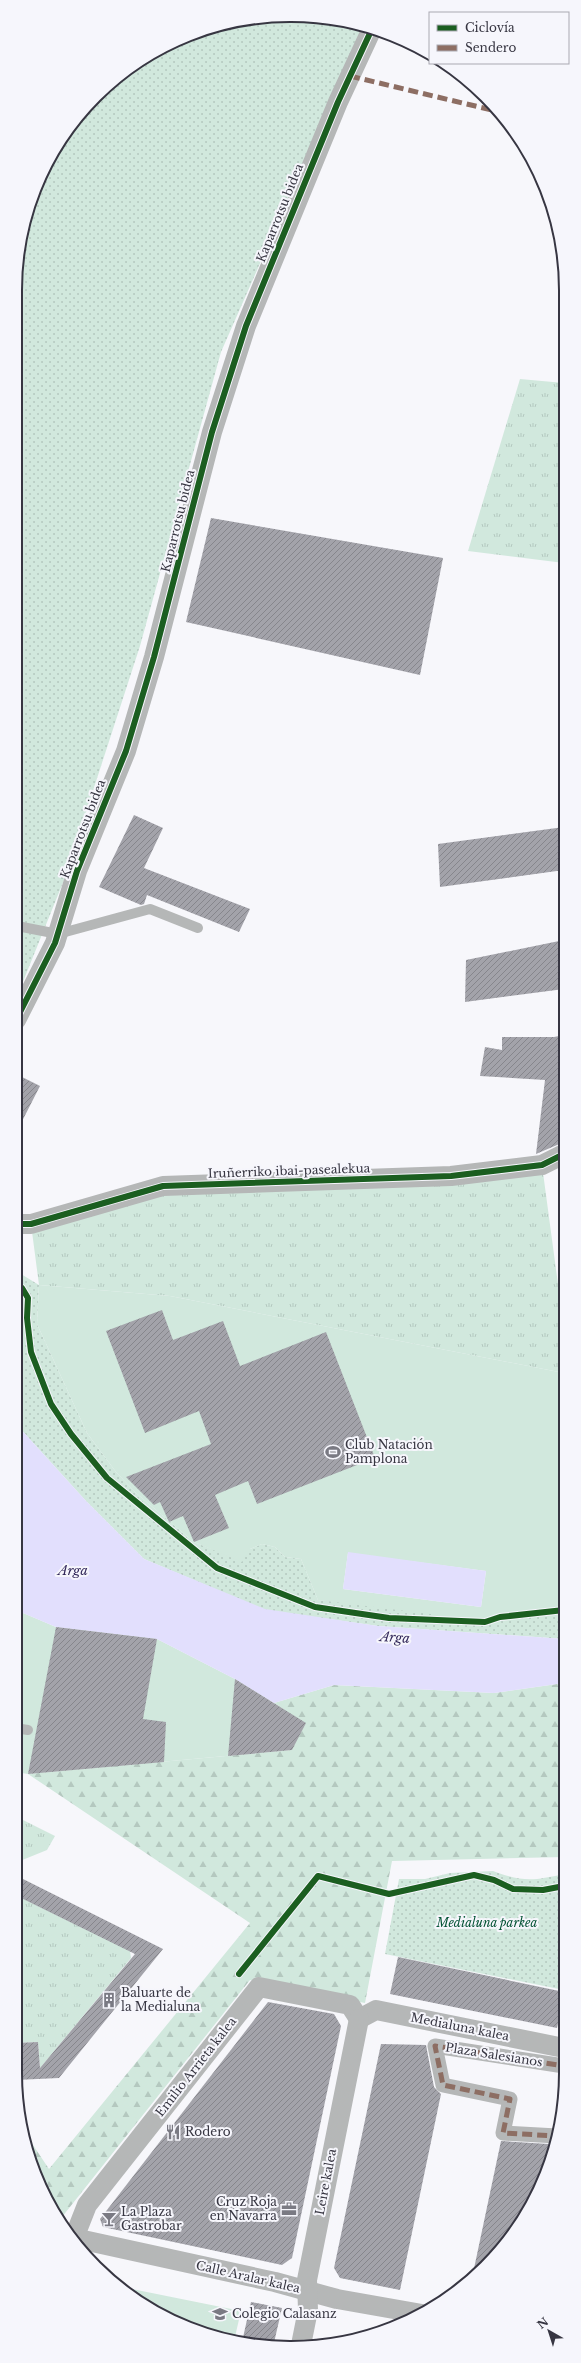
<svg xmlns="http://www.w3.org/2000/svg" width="581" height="2363" font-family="'Libre Baskerville',serif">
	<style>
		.grass { fill: url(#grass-tufts) }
		.forest { fill: url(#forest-firs) }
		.park { fill: url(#park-dots) }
		.pitch { fill: #d1e8dd; fill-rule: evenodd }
		.water { fill: #e2dffd }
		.building { fill: url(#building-hatch) }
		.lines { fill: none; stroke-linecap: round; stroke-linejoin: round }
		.service { stroke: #b5b7b7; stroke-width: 10 }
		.pedestrian { stroke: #b5b7b7; stroke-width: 15 }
		.minor { stroke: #b5b7b7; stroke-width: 20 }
		.quiet { stroke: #8d6e63; stroke-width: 5; stroke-dasharray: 10 5; stroke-linecap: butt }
		.cycleway-casing { stroke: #f6f6fc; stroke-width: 8 }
		.cycleway { stroke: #1b5e20; stroke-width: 6 }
		.labels { text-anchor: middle; stroke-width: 4; stroke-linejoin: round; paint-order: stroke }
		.street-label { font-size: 12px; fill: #373642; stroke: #f6f6fc }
		.poi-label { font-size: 12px; fill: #373642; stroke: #f6f6fc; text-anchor: start }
		.park-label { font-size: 12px; font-style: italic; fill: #045335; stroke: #f6f6fc }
		.water-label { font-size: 13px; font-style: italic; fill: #312759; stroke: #f6f6fc }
		.rim { fill: none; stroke: #373642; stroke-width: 2 }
	</style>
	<defs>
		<pattern id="grass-tufts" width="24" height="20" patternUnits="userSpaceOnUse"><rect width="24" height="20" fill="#d1e8dd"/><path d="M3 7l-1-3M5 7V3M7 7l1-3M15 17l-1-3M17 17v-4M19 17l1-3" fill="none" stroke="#b4c8bf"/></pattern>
		<pattern id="forest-firs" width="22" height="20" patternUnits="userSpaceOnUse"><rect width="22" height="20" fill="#d1e8dd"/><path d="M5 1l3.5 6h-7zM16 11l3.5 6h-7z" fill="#b4c8bf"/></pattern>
		<pattern id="park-dots" width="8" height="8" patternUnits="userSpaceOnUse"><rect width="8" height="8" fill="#d1e8dd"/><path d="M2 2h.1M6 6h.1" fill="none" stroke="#b4c8bf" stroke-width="1.8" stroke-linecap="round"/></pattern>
		<pattern id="building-hatch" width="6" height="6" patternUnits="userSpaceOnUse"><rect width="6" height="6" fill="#a3a3aa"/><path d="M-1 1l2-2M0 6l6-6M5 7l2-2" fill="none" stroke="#86868c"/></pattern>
	</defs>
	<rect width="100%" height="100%" fill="#f7f7fb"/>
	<g class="grass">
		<polygon points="520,379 564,383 564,563 468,551"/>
		<polygon points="542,1165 564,1329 564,1373 170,1296 39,1285 31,1224 163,1186"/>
		<polygon points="23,1820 55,1836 47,1850 15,1863 15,1821"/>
		<polygon points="20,1897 130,1951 131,1958 40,2068 38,2042 15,2043 15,1899"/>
	</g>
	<polygon class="forest" points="564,1683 564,1857 392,1861 365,2003 250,1980 62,2217 60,2216 36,2178 21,2127 49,2169 250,1923 28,1774 292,1750 305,1723 274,1703 334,1685 494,1693"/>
	<g class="park">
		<path d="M273 16 327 17 363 29 221 352 140 646 64 880 16 999 17 254C21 237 24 218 30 201 60 116 132 49 219 24 236 20 255 18 273 16Z"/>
		<polygon points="16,1271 39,1285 37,1324 87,1433 116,1472 136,1493 194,1542 212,1549 250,1549 262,1544 275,1547 285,1557 301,1559 318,1600 492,1615 564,1607 564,1639 378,1626 265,1610 144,1559 86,1501 16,1424"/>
		<path d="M493 1871C523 1882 533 1881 564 1874V1990L385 1954 399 1879H425L450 1873Z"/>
	</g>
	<g class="pitch">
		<path d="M39 1285 170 1296 564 1373V1607L492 1615 486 1621 318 1600 301 1559 285 1557 275 1547 262 1544 250 1549 242 1562 194 1542 136 1493 116 1472 87 1433 37 1324ZM348 1553 486 1571 481 1607 343 1589Z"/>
		<polygon points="16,1610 56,1627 157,1639 235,1679 306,1723 292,1750 28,1774 15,1772"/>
		<path d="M127 2288 241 2311 234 2341C194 2334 160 2314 126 2293Z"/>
	</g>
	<g class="water">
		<polygon points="16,1424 86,1501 144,1559 265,1609 378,1626 564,1639 564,1683 494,1693 334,1685 274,1703 235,1679 157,1639 56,1627 16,1610"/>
		<polygon points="348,1552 486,1571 481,1607 343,1589"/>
	</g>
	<g class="building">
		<polygon points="211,518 443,558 420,675 186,622"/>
		<polygon points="134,815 163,828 144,868 250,909 239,932 147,895 144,904 141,905 99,887"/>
		<polygon points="564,827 564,870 440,887 438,844"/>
		<polygon points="564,940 564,989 465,1002 466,960"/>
		<polygon points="564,1035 564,1142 536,1154 545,1080 480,1076 485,1047 502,1050 502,1037 554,1037"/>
		<polygon points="16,1074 40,1086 16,1133"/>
		<polygon points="162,1310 173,1340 223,1321 240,1366 326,1332 375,1458 257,1504 248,1481 215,1495 229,1528 194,1542 183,1516 169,1522 160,1502 154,1505 126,1477 211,1444 199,1411 145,1433 106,1331"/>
		<polygon points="56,1627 157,1639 143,1719 166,1722 164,1762 28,1774"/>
		<polygon points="235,1679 306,1723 292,1750 228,1756"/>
		<polygon points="15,1875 163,1949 59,2078 16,2080 15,2043 38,2042 40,2068 135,1954 15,1895"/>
		<polygon points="398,1957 564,1992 564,2011 561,2010 557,2028 390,1994"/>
		<polygon points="268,2002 334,2014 341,2026 292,2258 282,2265 103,2227 100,2219"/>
		<polygon points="381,2044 426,2045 434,2087 441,2094 400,2290 340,2278 334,2268"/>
		<polygon points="501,2141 548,2144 554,2150 551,2161 529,2210 498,2254 472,2278"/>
		<polygon points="251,2302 282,2308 273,2347 242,2342"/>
	</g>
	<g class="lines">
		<g class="service">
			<polyline points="17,926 58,934 150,909 198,928"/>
			<polyline points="15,1728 28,1730"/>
		</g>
		<polyline class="pedestrian" points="556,2141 557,2136 503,2133 510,2099 443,2085 435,2046 564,2066"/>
		<g class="minor">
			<polyline points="16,1020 55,943 77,871 126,751 154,657 212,432 246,326 338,102 371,31"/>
			<polyline points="16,1224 31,1224 163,1186 451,1176 542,1165 564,1154"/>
			<polyline points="359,2019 376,2010 564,2048"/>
			<polyline points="74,2238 87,2205 259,1987 350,2005 359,2019"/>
			<polyline points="74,2238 275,2282 337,2299 422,2314"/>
			<polyline points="301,2345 308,2310 307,2280 359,2019"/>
		</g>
		<g class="quiet">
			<polyline points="350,76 496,111"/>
			<polyline points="556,2141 557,2136 503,2133 510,2099 443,2085 435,2046 564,2066"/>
		</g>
		<g class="cycleway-casing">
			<g id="cycleway">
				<polyline points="16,1020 55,943 77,871 126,751 154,657 212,432 246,326 338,102 371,31"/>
				<polyline points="16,1224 31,1224 163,1186 451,1176 542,1165 564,1154"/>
				<polyline points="16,1288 22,1288 28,1298 27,1318 31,1352 51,1404 71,1434 107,1478 217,1568 315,1607 389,1618 485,1622 500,1617 564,1610"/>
				<polyline points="239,1974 318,1876 389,1894 474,1875 494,1880 513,1889 543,1890 564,1886"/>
			</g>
		</g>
		<use href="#cycleway" class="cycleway"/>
	</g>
	<defs>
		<g id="stadium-bare" transform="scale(1.2)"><path d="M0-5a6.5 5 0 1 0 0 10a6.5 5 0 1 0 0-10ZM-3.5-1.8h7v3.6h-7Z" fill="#7a7a83" stroke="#f6f6fc" stroke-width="2.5" paint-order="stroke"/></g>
		<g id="building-bare" transform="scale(1.2)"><path d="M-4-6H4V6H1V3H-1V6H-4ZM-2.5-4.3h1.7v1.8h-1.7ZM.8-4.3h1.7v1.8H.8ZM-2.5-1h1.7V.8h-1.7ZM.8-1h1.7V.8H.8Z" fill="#7a7a83" stroke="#f6f6fc" stroke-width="2.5" paint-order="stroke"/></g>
		<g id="restaurant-bare" transform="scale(1.2)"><path d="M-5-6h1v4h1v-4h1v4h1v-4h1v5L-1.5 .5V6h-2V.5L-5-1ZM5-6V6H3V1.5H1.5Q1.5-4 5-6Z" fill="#7a7a83" stroke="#f6f6fc" stroke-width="2.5" paint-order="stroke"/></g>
		<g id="office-bare" transform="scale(1.2)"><path d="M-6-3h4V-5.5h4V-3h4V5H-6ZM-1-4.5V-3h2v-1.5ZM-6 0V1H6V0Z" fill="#7a7a83" stroke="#f6f6fc" stroke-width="2.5" paint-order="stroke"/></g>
		<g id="bar-bare" transform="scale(1.2)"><path d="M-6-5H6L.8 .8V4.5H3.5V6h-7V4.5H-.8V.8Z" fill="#7a7a83" stroke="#f6f6fc" stroke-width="2.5" paint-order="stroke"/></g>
		<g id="school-bare" transform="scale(1.2)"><path d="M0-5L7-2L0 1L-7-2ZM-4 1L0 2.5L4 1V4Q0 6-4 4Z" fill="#7a7a83" stroke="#f6f6fc" stroke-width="2.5" paint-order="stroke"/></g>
	</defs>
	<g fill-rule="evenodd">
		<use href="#stadium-bare" x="333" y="1452"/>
		<use href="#building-bare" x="109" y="2000"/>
		<use href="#restaurant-bare" x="173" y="2132"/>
		<use href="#office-bare" x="289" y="2209"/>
		<use href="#bar-bare" x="109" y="2219"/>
		<use href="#school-bare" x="220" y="2314"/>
	</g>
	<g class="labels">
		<g class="street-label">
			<text transform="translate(280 213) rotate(-68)" y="4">Kaparrotsu bidea</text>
			<text transform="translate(178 521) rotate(-76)" y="4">Kaparrotsu bidea</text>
			<text transform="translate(83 829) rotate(-69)" y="4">Kaparrotsu bidea</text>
			<text transform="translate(289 1171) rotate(-2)" y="4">Iruñerriko ibai-pasealekua</text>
			<text transform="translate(460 2027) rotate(11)" y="4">Medialuna kalea</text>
			<text transform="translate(494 2055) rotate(9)" y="4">Plaza Salesianos</text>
			<text transform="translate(196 2067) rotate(-52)" y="4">Emilio Arrieta kalea</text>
			<text transform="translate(326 2182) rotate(-79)" y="4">Leire kalea</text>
			<text transform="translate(248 2277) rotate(13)" y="4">Calle Aralar kalea</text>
		</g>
		<g class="poi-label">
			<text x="345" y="1449">Club Natación<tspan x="345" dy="14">Pamplona</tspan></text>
			<text x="121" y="1997">Baluarte de<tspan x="121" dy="14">la Medialuna</tspan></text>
			<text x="185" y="2136">Rodero</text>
			<text x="277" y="2206" text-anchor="end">Cruz Roja<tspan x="277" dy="14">en Navarra</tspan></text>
			<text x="121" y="2216">La Plaza<tspan x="121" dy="14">Gastrobar</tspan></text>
			<text x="232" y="2318">Colegio Calasanz</text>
		</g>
		<g class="park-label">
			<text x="487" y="1927">Medialuna parkea</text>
		</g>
		<g class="water-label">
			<text x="73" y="1575">Arga</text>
			<text transform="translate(395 1637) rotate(4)" y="5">Arga</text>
		</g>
	</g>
	<path d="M0 0H581V2363H0ZM290 22H291A268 268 0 0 1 559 290V2073A268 268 0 0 1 291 2341H290A268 268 0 0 1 22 2073V290A268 268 0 0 1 290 22Z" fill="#f6f6fc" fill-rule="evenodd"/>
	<path class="rim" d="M290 22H291A268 268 0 0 1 559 290V2073A268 268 0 0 1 291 2341H290A268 268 0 0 1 22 2073V290A268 268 0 0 1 290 22Z"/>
	<rect x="429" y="12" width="140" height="52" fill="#f6f6fc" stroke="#aaa9b2"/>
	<rect x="437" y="25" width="20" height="6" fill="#1b5e20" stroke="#aaa9b2"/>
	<text x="465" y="32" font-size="12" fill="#373642">Ciclovía</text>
	<rect x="437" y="45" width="20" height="6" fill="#8d6e63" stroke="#aaa9b2"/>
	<text x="465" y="52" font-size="12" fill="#373642">Sendero</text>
	<g transform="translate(549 2331) rotate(321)" stroke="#f6f6fc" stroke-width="3" paint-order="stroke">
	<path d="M0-3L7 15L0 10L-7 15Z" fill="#373642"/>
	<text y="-6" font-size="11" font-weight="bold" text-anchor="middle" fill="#373642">N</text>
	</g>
</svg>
